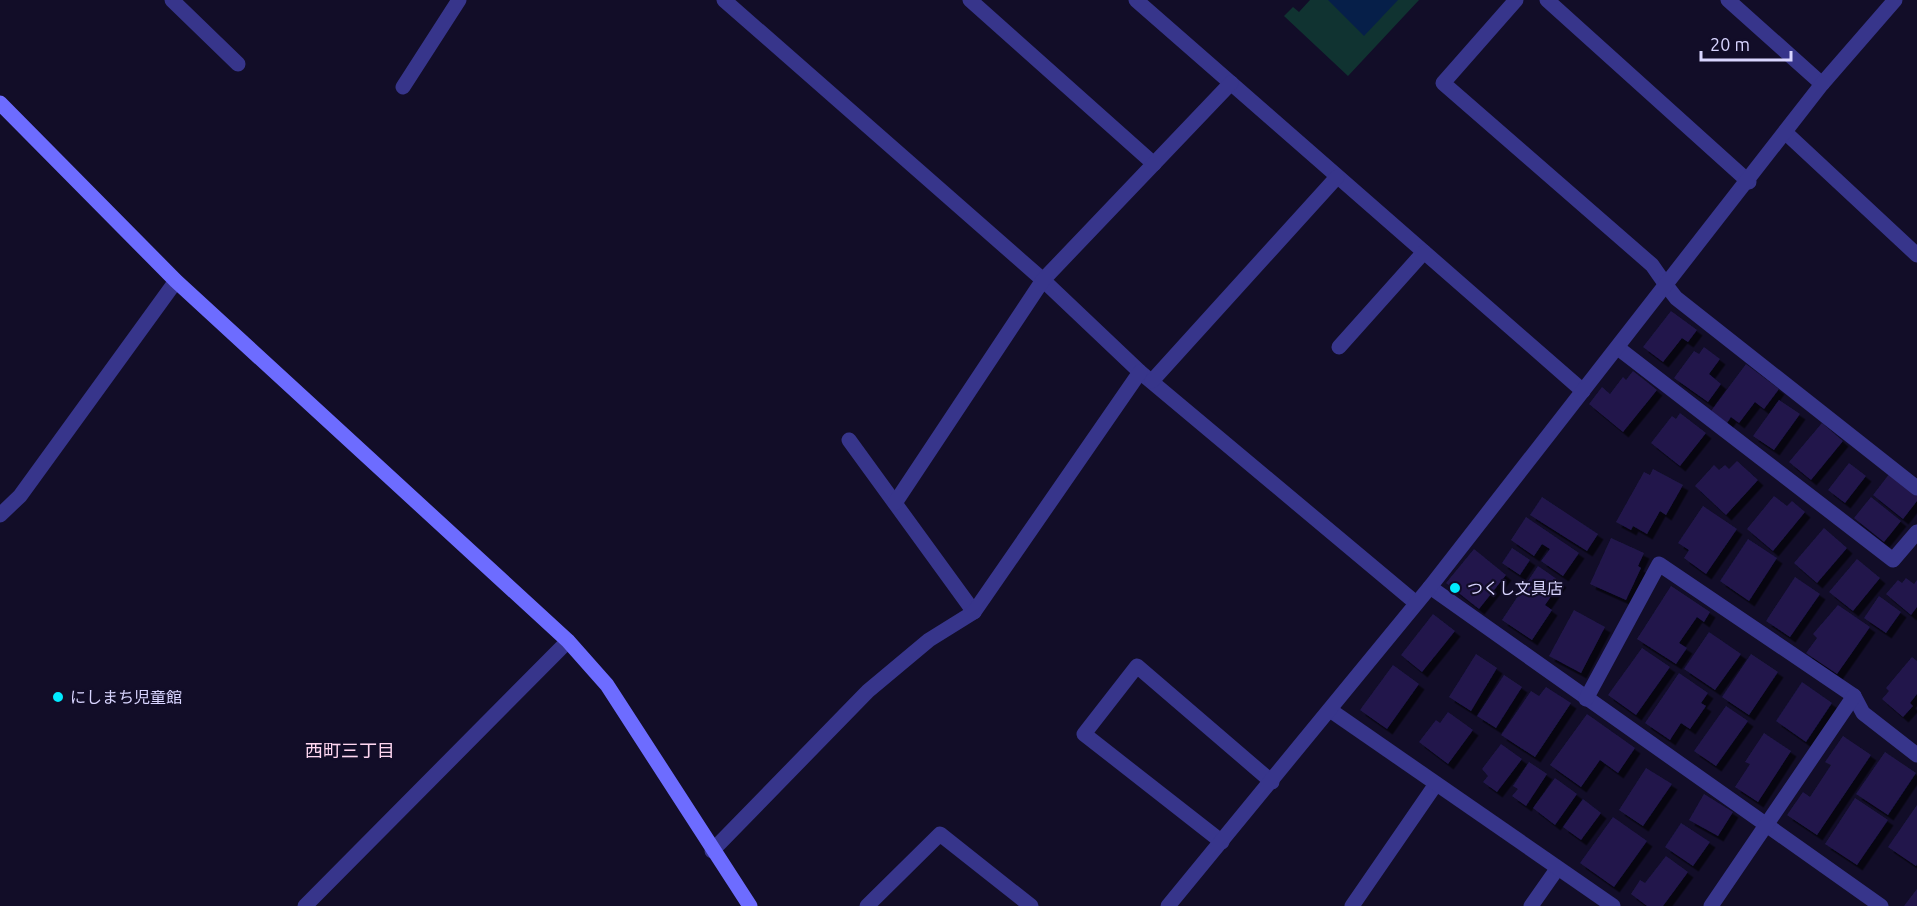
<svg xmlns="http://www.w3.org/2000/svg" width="1917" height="906" font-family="Ubuntu,'Noto Sans JP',sans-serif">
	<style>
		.green { fill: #103331 }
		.water { fill: #061f49 }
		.building { fill: #21184b; filter: url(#shadow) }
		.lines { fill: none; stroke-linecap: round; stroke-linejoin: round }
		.lane { stroke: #37358b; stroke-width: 15 }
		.street { stroke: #37358b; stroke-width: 15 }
		.secondary { stroke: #6d6cff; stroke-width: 15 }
		.poi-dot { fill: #01eaff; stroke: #120d28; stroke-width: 2 }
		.labels { text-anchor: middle; stroke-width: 4.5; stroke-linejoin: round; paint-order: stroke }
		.poi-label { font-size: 16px; fill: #d9d5ff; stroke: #120d28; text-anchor: start }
		.neighbourhood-label { font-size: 18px; fill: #ffd7f1; stroke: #120d28 }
	</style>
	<defs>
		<filter id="shadow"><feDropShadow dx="5.5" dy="5.5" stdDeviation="0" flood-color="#0009"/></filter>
	</defs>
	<rect width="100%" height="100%" fill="#120d28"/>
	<polygon class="green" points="1310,0 1419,0 1348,76 1284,16 1293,7 1299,12"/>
	<polygon class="water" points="1328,0 1398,0 1364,36"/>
	<g class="building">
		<polygon points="1671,311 1697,330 1688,342 1682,338 1663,362 1643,347"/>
		<polygon points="1704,347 1720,359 1709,374 1721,384 1708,402 1674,378 1694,351 1699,354"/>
		<polygon points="1746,364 1779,389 1764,409 1755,402 1739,423 1731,417 1727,423 1711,411"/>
		<polygon points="1633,371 1657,390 1623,432 1589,404 1602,387 1610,394 1623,377 1626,380"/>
		<polygon points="1779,400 1800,414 1774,450 1753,436"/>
		<polygon points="1680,413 1706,433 1680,466 1651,443 1672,416 1676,419"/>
		<polygon points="1822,423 1843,441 1811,480 1789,462"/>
		<polygon points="1737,461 1758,480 1726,515 1695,486 1714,465 1719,470 1725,465 1729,469"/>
		<polygon points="1849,463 1866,476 1845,503 1828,490"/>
		<polygon points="1653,469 1683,485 1666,515 1660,511 1647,534 1633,526 1631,530 1616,522 1644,472 1650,475"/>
		<polygon points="1890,473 1917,495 1917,501 1903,519 1873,495"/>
		<polygon points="1774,496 1787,506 1792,501 1805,512 1773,551 1747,529"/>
		<polygon points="1542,497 1598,534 1587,551 1530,515"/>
		<polygon points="1871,497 1901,521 1884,542 1854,518"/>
		<polygon points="1703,506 1737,529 1706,574 1684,558 1689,550 1678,543"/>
		<polygon points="1526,517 1579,553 1563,576 1541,561 1550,549 1542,544 1534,556 1511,540"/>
		<polygon points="1824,528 1847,548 1817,583 1794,563"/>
		<polygon points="1611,538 1644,553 1638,566 1641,568 1626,600 1590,584"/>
		<polygon points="1748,539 1777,558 1749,601 1720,581"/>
		<polygon points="1512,548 1530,560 1520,575 1502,563"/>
		<polygon points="1474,549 1506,575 1479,609 1446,583"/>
		<polygon points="1857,559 1880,578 1853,611 1829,592"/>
		<polygon points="1538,566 1561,582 1545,605 1552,610 1532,640 1502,620"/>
		<polygon points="1795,577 1820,594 1790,637 1766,621"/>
		<polygon points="1906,578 1914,584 1917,580 1917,607 1911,615 1886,594 1898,580 1902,583"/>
		<polygon points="1671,586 1710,612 1704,622 1697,617 1679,643 1687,648 1676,664 1637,639"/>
		<polygon points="1879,596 1901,612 1886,633 1864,618"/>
		<polygon points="1838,605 1870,627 1837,674 1806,653 1817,638 1813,634"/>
		<polygon points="1574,610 1605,627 1581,673 1549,656"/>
		<polygon points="1433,614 1455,631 1422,672 1401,655"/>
		<polygon points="1709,632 1741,654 1715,690 1684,669"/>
		<polygon points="1642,648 1670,667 1636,715 1608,695"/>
		<polygon points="1476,654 1497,668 1471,711 1449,697"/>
		<polygon points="1751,654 1778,672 1749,715 1722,697"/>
		<polygon points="1912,657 1917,661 1917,694 1910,703 1913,706 1903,717 1882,699 1889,691 1886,688"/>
		<polygon points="1393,665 1419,684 1387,729 1360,710"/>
		<polygon points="1679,673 1708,693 1701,703 1706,706 1690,729 1681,723 1670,740 1645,723"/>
		<polygon points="1504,675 1522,687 1496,728 1477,716"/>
		<polygon points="1802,682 1832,703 1806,742 1776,721"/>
		<polygon points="1546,687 1571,703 1535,757 1501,735 1531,691 1539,696"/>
		<polygon points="1726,706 1748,721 1716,766 1694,751"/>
		<polygon points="1448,712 1473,730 1448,764 1419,742 1436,720 1440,723"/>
		<polygon points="1587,714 1635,748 1618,773 1600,760 1581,787 1550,765"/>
		<polygon points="1764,733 1791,751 1758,802 1735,787 1750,764 1745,762"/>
		<polygon points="1843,736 1871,755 1817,835 1787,815 1803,792 1810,797 1831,765 1825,762"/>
		<polygon points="1501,744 1522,759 1497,792 1483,782 1488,776 1482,769"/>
		<polygon points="1885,752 1916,773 1888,815 1856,794"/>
		<polygon points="1529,762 1547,774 1526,806 1512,796 1518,789 1513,786"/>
		<polygon points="1646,768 1672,784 1643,826 1619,810"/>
		<polygon points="1555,778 1577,794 1555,825 1533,808"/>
		<polygon points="1704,794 1733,812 1718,836 1689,820"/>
		<polygon points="1855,798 1888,820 1857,865 1825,844"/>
		<polygon points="1583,799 1601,813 1581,840 1563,827"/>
		<polygon points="1917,805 1917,864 1916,866 1888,847"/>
		<polygon points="1613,817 1647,841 1614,887 1580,863"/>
		<polygon points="1681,823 1710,842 1693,866 1665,847"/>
		<polygon points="1666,856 1688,872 1663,906 1647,906 1631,894 1640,880 1645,883"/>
		<polygon points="1917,889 1917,906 1904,906"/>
	</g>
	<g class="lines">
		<g class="lane">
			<polyline points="172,0 238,64"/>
			<polyline points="403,87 459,0"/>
			<polyline points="1666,285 1676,298 1917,488"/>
			<polyline points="1618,348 1893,560 1917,532"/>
			<polyline points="1352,906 1436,784"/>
			<polyline points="1531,906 1557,869"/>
		</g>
		<g class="street">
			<polyline points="724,0 1043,280 1140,372 1416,603"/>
			<polyline points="970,0 1154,164"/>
			<polyline points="1136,0 1583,391"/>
			<polyline points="1516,0 1443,83 1652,265 1666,285"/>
			<polyline points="1547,0 1749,182"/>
			<polyline points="1728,0 1822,84"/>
			<polyline points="1786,133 1917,255"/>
			<polyline points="1339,347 1424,252"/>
			<polyline points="1152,381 1337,177"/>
			<polyline points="849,440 974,612"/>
			<polyline points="895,503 1043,280 1231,83"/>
			<polyline points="0,515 20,496 176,281"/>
			<polyline points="1430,587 1881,906"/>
			<polyline points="1586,699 1659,564 1854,696 1863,713 1917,755"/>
			<polyline points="1330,710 1613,906"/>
			<polyline points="1222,842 1084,734 1137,666 1272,782"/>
			<polyline points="712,851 868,691 929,640 974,612 1140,372"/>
			<polyline points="305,906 568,641"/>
			<polyline points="867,906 940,834 1031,906"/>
			<polyline points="1168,906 1430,587 1822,84 1895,0"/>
			<polyline points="1711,906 1854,696"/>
		</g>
		<polyline class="secondary" points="0,103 176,281 568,641 607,685 750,906"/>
	</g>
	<g class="poi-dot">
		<circle cx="1455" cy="588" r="6"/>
		<circle cx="58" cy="697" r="6"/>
	</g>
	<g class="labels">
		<g class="poi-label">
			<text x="1467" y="594">つくし文具店</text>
			<text x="70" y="703">にしまち児童館</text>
		</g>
		<g class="neighbourhood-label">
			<text x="350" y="757">西町三丁目</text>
		</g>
	</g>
	<path d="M1701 51v9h90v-9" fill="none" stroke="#d9d5ff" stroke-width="3"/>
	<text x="1710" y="51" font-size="18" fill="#d9d5ff" stroke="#120d28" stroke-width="4.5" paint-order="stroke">20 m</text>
</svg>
